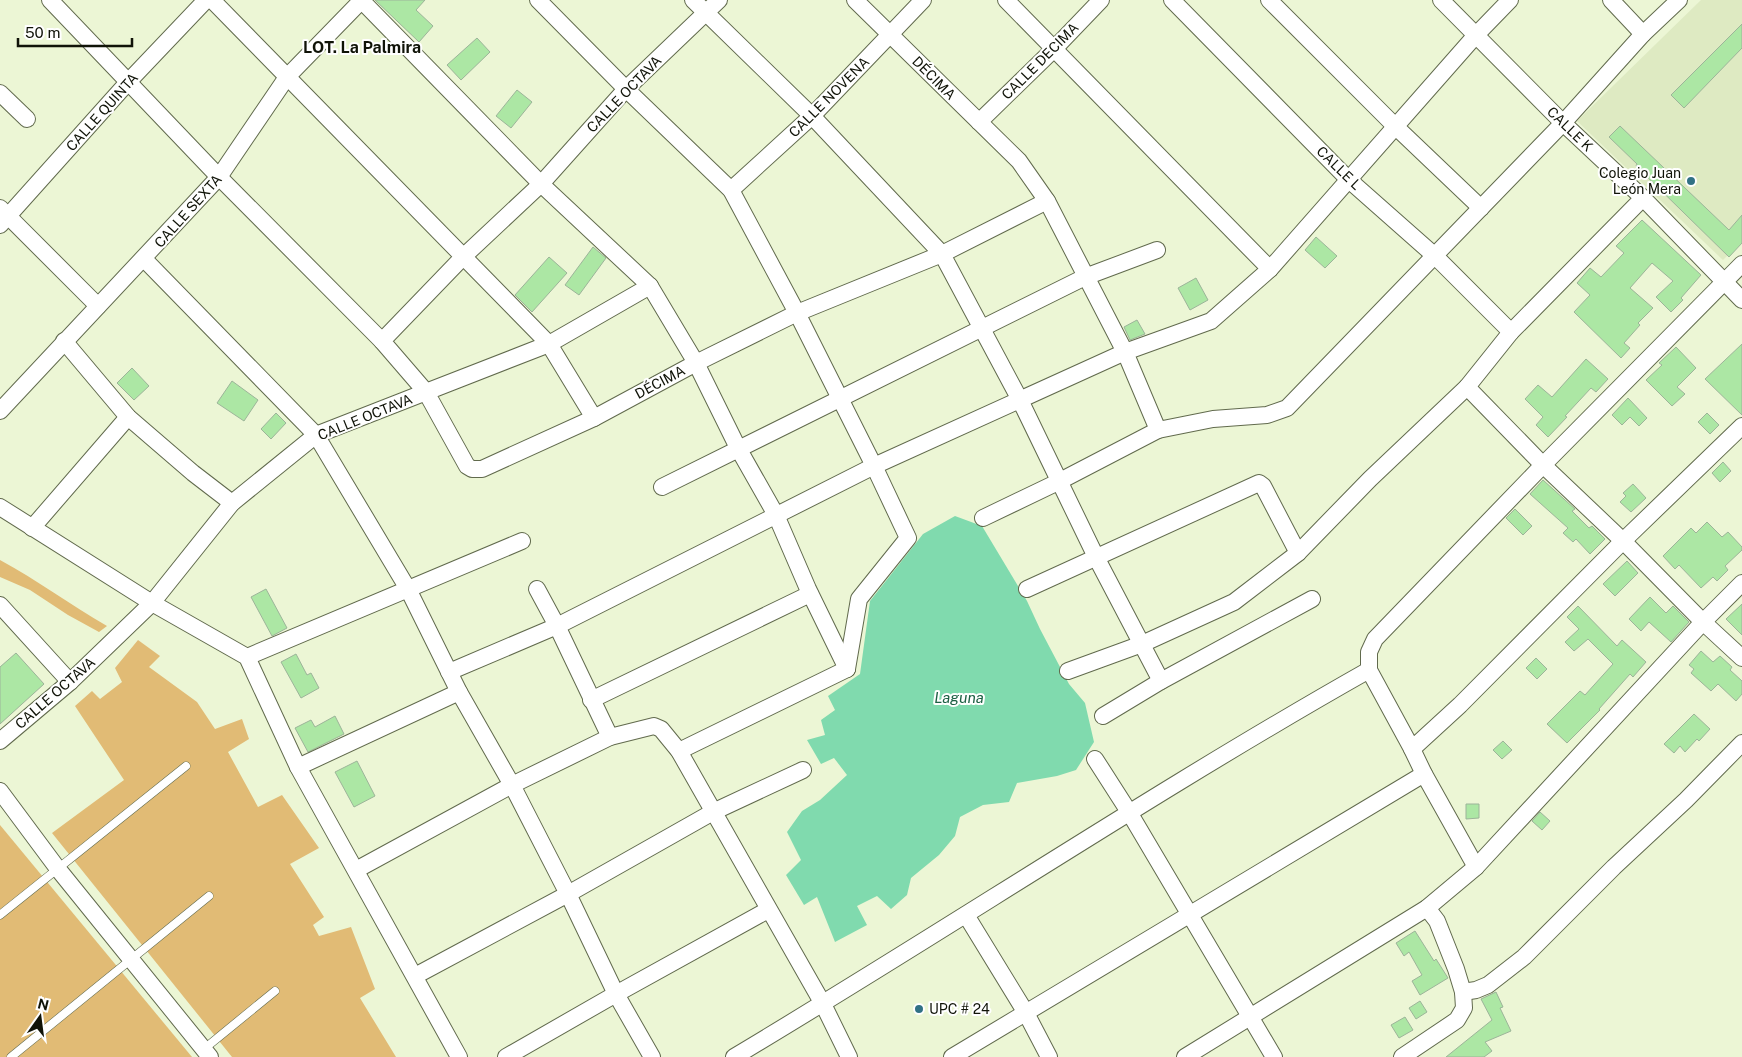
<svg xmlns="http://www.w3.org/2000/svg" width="1742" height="1057" font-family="'Public Sans',sans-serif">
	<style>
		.built { fill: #deeac2 }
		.green { fill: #e1bb75 }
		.water { fill: #80daae }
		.building { fill: #ace7a4; stroke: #9cb499 }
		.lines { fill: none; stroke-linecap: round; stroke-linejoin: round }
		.service-casing { stroke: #616a4d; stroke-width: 9 }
		.minor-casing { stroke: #616a4d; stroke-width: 18 }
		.service { stroke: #fff; stroke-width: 8 }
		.minor { stroke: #fff; stroke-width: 16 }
		.poi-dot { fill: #317185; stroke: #fff; stroke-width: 2 }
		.labels { text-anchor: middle; stroke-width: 4; stroke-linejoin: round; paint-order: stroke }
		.street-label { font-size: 14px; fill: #101308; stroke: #fff }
		.poi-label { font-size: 14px; fill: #101308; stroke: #fff; text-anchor: end }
		.water-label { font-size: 15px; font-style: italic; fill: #1c6043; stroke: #fff }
		.quarter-label { font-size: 16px; font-weight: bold; fill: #101308; stroke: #fff }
	</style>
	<rect width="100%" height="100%" fill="#ecf6d5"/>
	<polygon class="built" points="1701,0 1742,0 1742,241 1723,260 1577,121"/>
	<g class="green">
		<path d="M0 560C37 580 71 605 107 626L99 632 68 615 30 590 0 577Z"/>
		<polygon points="138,640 160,656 149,667 197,702 215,729 242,719 249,739 228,752 258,807 282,795 319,848 290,864 324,917 313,925 319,936 351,927 375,989 360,998 396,1057 232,1057 52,833 124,780 75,706 92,691 100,699 122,682 115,668"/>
		<polygon points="0,825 192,1057 0,1057"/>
	</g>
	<polygon class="water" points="955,516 982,526 1027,601 1040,629 1069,684 1085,703 1094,742 1076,770 1057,776 1017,783 1009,802 983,805 960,817 955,836 939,855 911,878 907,895 891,909 877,896 857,906 867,925 835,942 817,897 804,905 786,875 801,860 787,832 802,811 820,800 847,775 834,758 821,764 807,740 825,735 821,720 835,710 828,696 860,674 870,601 923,534"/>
	<g class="building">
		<polygon points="375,0 425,0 416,10 433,26 419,42"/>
		<polygon points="1742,24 1742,48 1684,108 1671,95"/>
		<polygon points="477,38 490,52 461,80 447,65"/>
		<polygon points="517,90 532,102 511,128 496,116"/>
		<polygon points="1620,126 1729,230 1742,215 1742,243 1729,257 1636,166 1637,164 1609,137"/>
		<polygon points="1642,220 1701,275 1681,298 1683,300 1671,312 1656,297 1673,281 1652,263 1630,288 1653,308 1638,323 1640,325 1624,343 1630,348 1621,358 1574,312 1590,295 1577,283 1590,268 1601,277 1624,253 1616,246"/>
		<polygon points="1316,237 1337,256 1325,268 1305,250"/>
		<polygon points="593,247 606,258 579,295 565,285"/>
		<polygon points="549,257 567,273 532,312 515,295"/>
		<polygon points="1196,278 1208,300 1190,310 1178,288"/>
		<polygon points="1137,320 1145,334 1130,340 1124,327"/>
		<polygon points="1742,344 1742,415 1705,379"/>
		<polygon points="1676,347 1696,368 1677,387 1685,394 1672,406 1646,380 1662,365 1659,363"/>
		<polygon points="1586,359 1608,379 1596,392 1591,388 1565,416 1567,417 1548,437 1536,425 1543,417 1525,399 1538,385 1552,397"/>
		<polygon points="132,368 149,386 134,400 117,383"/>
		<polygon points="232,381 258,400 244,421 217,403"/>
		<polygon points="1628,398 1647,418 1639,426 1630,417 1622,425 1612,415"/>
		<polygon points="276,413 286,423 271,439 261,429"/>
		<polygon points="1707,413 1719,425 1710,434 1698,422"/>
		<polygon points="1723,462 1731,471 1720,482 1712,473"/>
		<polygon points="1543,480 1575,509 1572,511 1589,528 1592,526 1605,539 1590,554 1576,539 1573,542 1563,533 1568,528 1530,494"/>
		<polygon points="1633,484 1646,498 1631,512 1620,502 1626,496 1623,493"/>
		<polygon points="1515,509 1532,526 1523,535 1506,518"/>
		<polygon points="1707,522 1722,537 1728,532 1742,547 1742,550 1725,566 1728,570 1717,581 1713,577 1701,588 1679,565 1675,569 1663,556 1691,528 1696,533"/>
		<polygon points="1627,561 1638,573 1615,596 1603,584"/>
		<polygon points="266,589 287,628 272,636 251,597"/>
		<polygon points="1650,597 1666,613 1673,606 1689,622 1671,642 1649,622 1641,631 1629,619"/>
		<polygon points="1742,604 1742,635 1726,619"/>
		<polygon points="1578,606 1617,646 1622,640 1646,662 1633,677 1630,674 1599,709 1600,710 1567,743 1547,724 1580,691 1585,695 1613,664 1588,639 1574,651 1565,642 1579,629 1567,617"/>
		<polygon points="1701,651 1713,662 1720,656 1732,667 1730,670 1742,681 1742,694 1736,701 1718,684 1711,691 1691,673 1694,669 1689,665"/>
		<polygon points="16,653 44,684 0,724 0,667"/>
		<polygon points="296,654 307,675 311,673 319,688 301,698 281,662"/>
		<polygon points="1536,658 1547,669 1537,679 1526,668"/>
		<polygon points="1694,714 1710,729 1699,741 1697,739 1685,752 1680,746 1674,753 1664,744"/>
		<polygon points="335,716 344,734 308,752 295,728 311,720 315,727"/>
		<polygon points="1503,741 1512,750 1502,759 1493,750"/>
		<polygon points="357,761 375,796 354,807 335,772"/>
		<polygon points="1466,804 1479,804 1479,818 1466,819"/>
		<polygon points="1540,812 1550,821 1542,830 1532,821"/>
		<polygon points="1415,931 1434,961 1436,959 1448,978 1420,995 1412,981 1422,975 1409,952 1404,956 1396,943"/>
		<polygon points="1496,992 1503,1007 1500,1008 1511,1031 1485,1042 1492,1051 1484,1057 1446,1057 1492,1020 1481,999"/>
		<polygon points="1420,1001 1427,1012 1416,1019 1409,1008"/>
		<polygon points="1405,1017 1413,1030 1399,1038 1391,1025"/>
	</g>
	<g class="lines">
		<g class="service-casing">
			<g id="service">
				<polyline points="0,915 186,766"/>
				<polyline points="204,1049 275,991"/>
				<polyline points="11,1057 209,896"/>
			</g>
		</g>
		<g class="minor-casing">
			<g id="minor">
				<polyline points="50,0 219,177 382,341"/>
				<polyline points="212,0 549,344 594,418"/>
				<polyline points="361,0 541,184 650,286 696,363 738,448 776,515 808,589 847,669"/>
				<polyline points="538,0 626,89 731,190 797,313 874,466 908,538 859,599 847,669"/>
				<polyline points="693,0 812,116 942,254 1020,400 1096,557 1161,681"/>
				<polyline points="855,0 1019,161 1047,201 1125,352 1158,430 1213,419 1267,415 1287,408 1563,123 1643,34 1679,0"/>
				<polyline points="1006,0 1270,269"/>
				<polyline points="1172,0 1349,180 1435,256 1511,332"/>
				<polyline points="1269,0 1396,127 1481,208"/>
				<polyline points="1441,0 1563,123 1643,198 1742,300"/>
				<polyline points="1611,0 1643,34"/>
				<polyline points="0,93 27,119"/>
				<polyline points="979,122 1054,49 1101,0"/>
				<polyline points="731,190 812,116 923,0"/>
				<polyline points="0,208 98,306"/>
				<polyline points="0,225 129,81 206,0"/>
				<polyline points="144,259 316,435 408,589 459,692 512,785 568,894 616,994 652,1057"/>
				<polyline points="1742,264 1543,465 1375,639 1369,652 1369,670 1412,749 1460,705 1623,541 1742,426"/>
				<polyline points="650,286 549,344 426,392 467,466 472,469 482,469 594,418 696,363 797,313 942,254 1047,201"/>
				<polyline points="64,341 128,417 193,473 232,503"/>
				<polyline points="1467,387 1543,465 1623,541 1703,622 1742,658"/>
				<polyline points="0,411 219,177 287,77 362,0"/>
				<polyline points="662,487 1085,277 1157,250"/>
				<polyline points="0,507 152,603 247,657 298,767 459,1057"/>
				<polyline points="983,518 1058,482 1158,430"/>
				<polyline points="32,528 128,417"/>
				<polyline points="537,589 557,626 610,737"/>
				<polyline points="1027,589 1259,483 1263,486 1298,553"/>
				<polyline points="0,605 70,682"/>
				<polyline points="247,657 522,541"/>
				<polyline points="1068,671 1142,644 1234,602 1298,553 1370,479 1467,387 1511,332 1643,198"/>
				<polyline points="449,672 557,626 874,466 1125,352 1211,321 1270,269 1476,35 1510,0"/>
				<polyline points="591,700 810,594"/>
				<polyline points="1103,716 1161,681 1312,599"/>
				<polyline points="0,741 70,682 152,603 232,503 316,435 426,392 382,341 463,257 541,184 626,89 719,0"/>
				<polyline points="1412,749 1424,774 1476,867"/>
				<polyline points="679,751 847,669"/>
				<polyline points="1095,759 1129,812 1274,1057"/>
				<polyline points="298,767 459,692"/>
				<polyline points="0,791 58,869 210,1057"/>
				<polyline points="356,870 512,785 610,737 654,726 661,729 679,751 823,1004 849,1057"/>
				<polyline points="966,915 1026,1013 1049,1057"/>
				<polyline points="415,976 568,894 713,812 803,770"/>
				<polyline points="1463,992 1476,990 1488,985 1524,957 1614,867 1686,800 1742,743"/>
				<polyline points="506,1057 616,994 768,910"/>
				<path d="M734 1057C947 930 1153 792 1369 670"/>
				<polyline points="952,1057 1424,774"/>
				<polyline points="1185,1057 1427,908 1476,867 1703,622 1742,583"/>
				<polyline points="1402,1057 1457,1020 1464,1008 1463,992 1456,969 1437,921 1427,908"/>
			</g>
		</g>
		<use href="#service" class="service"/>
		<use href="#minor" class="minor"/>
	</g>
	<g class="poi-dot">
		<circle cx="1691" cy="181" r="5"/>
		<circle cx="919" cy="1009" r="5"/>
	</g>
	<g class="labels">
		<g class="street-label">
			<text transform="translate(1040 61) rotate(-45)" y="5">CALLE DECIMA</text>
			<text transform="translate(934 78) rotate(45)" y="5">DÉCIMA</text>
			<text transform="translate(624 94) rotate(-46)" y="5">CALLE OCTAVA</text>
			<text transform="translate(829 97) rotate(-45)" y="5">CALLE NOVENA</text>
			<text transform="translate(102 112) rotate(-48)" y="5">CALLE QUINTA</text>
			<text transform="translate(1570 129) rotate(44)" y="5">CALLE K</text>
			<text transform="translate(1339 168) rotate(44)" y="5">CALLE L</text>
			<text transform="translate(188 211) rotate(-48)" y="5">CALLE SEXTA</text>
			<text transform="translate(660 382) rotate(-28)" y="5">DÉCIMA</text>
			<text transform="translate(365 417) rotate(-22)" y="5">CALLE OCTAVA</text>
			<text transform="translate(55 693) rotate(-41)" y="5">CALLE OCTAVA</text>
		</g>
		<g class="poi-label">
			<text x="1681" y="178">Colegio Juan<tspan x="1681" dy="16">León Mera</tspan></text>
			<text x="929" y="1014" text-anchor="start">UPC # 24</text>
		</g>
		<g class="water-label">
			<text x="959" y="703">Laguna</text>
		</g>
		<g class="quarter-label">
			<text x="362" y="53">LOT. La Palmira</text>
		</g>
	</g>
	<g transform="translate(40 1017) rotate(14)" stroke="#ffffff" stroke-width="4" paint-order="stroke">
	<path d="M0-4L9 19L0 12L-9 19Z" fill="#101308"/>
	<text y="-8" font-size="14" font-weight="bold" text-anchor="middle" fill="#101308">N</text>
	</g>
	<path d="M18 38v8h114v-8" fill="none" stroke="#101308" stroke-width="2.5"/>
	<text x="25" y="38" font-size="15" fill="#101308" stroke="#ffffff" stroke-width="4" paint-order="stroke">50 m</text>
</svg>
